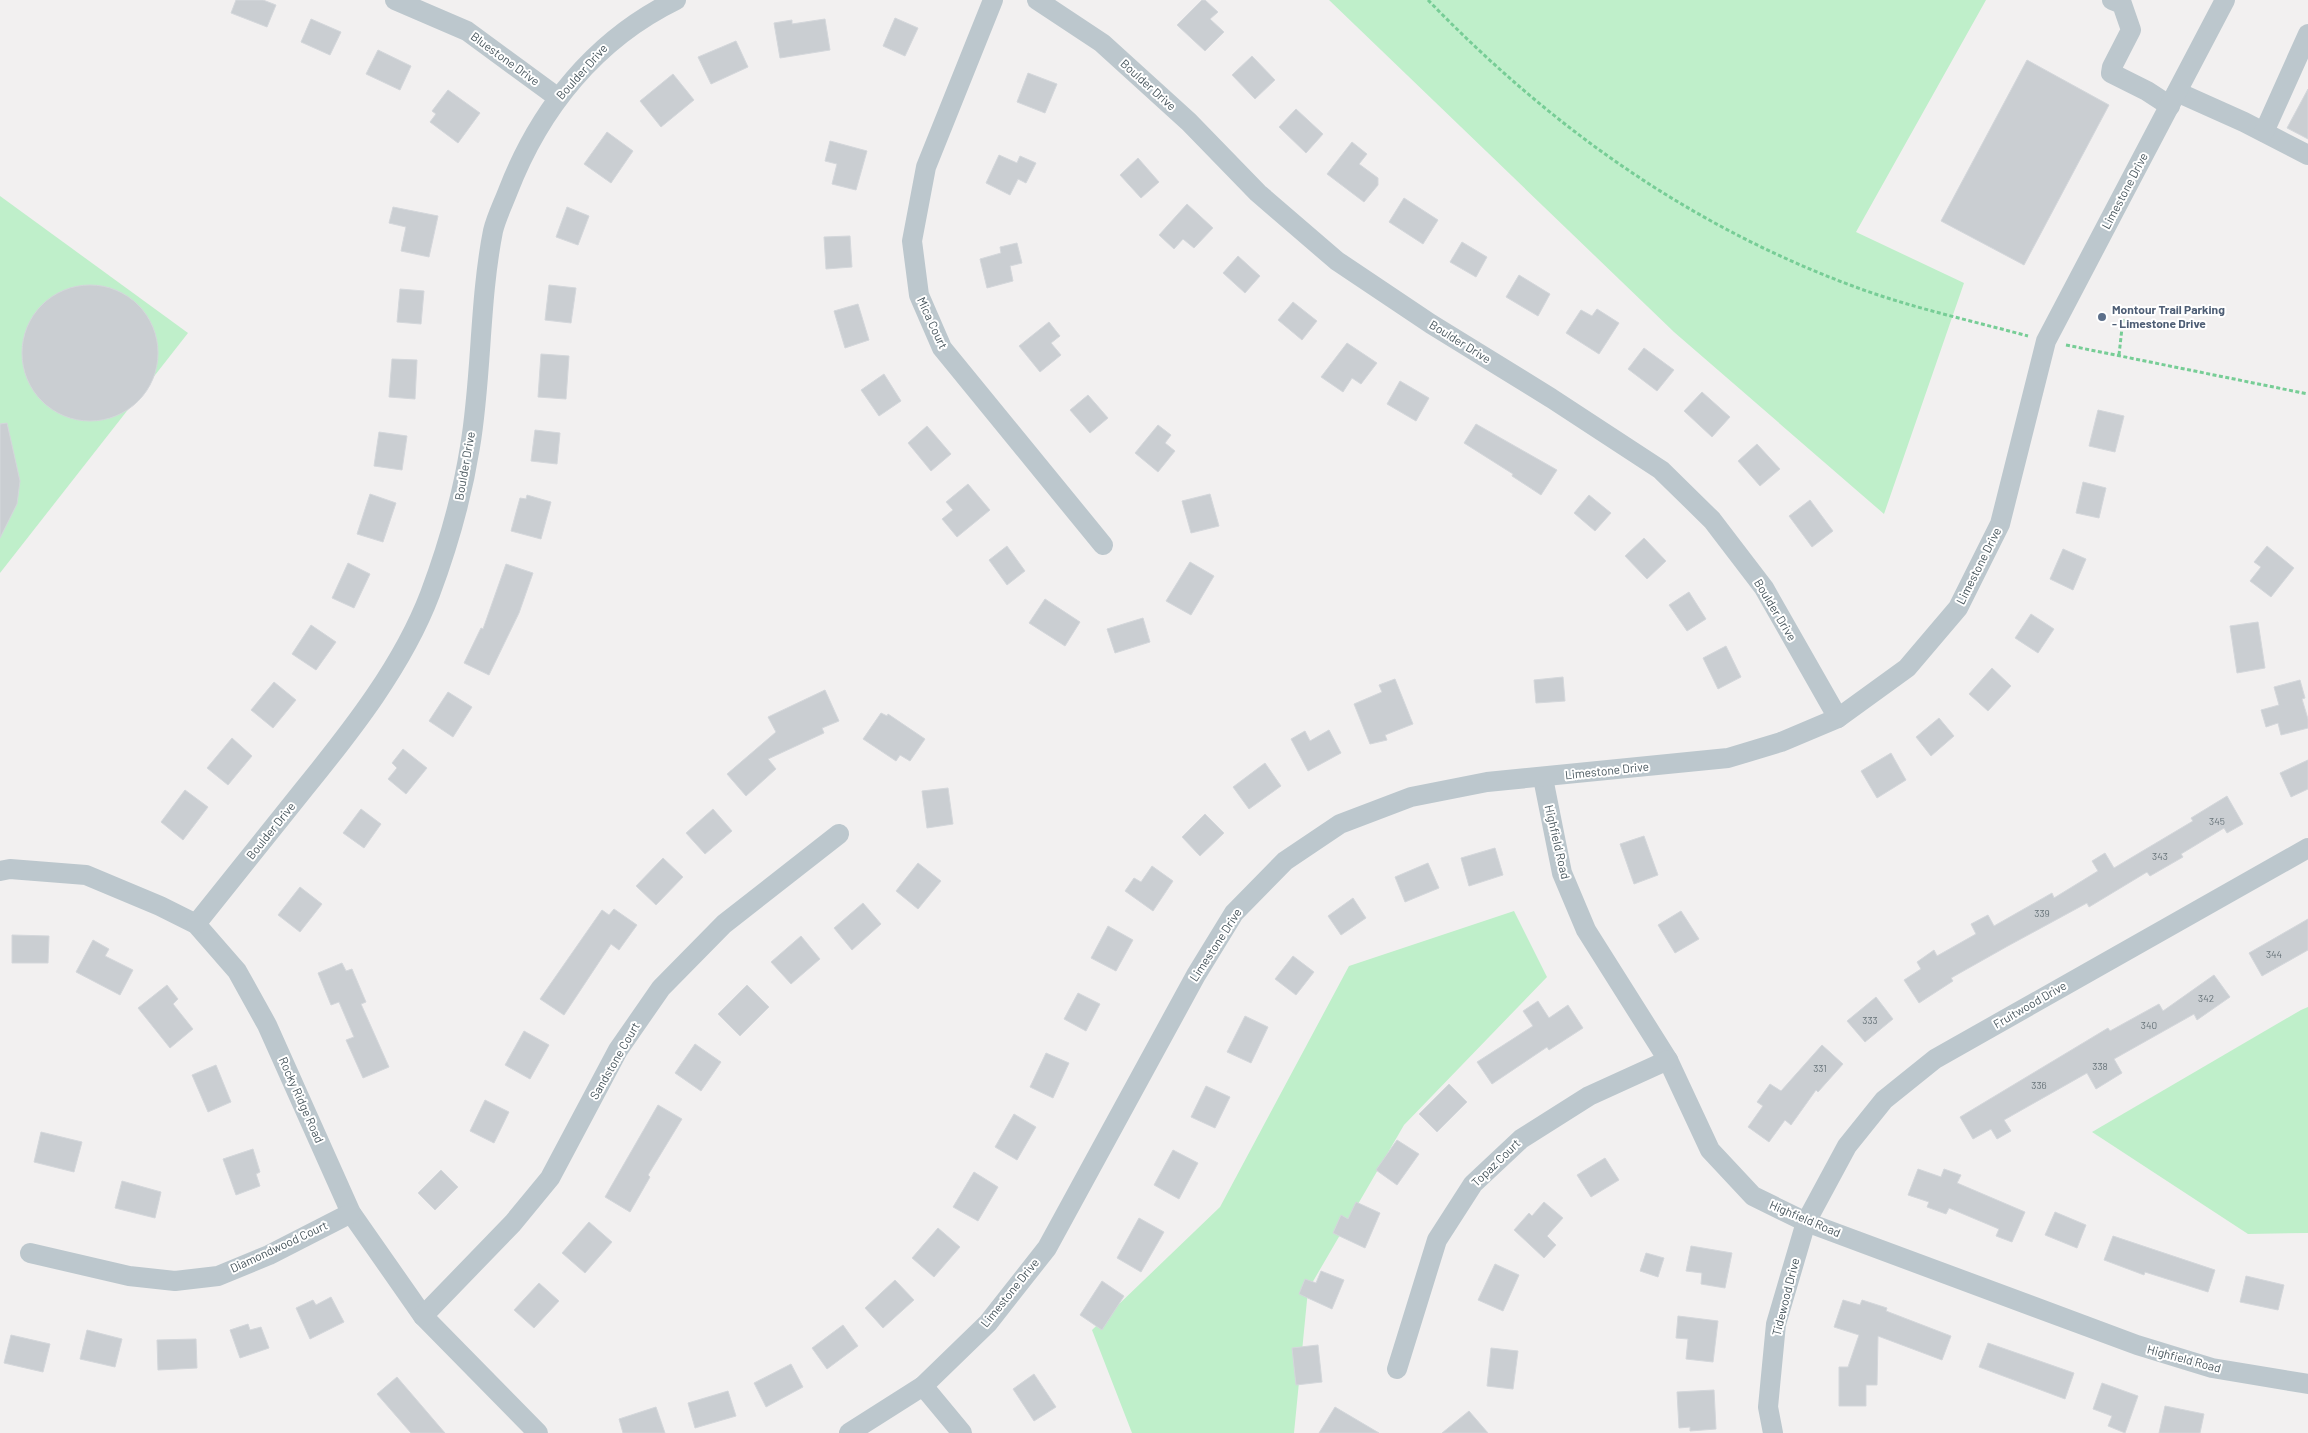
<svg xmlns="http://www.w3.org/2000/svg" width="2308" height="1433" font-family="Barlow,sans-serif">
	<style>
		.green { fill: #bfefca }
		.building { fill: #caced2; stroke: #d4d7db }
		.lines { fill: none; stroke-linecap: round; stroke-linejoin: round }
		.path { stroke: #77cd96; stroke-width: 3; stroke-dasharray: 4 2.5; stroke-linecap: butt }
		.minor { stroke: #bcc7cd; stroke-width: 20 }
		.service-dot { fill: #5c6f8a; stroke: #fff; stroke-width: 2 }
		.labels { text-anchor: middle; stroke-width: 4; stroke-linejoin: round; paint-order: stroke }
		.number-label { font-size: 10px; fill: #68747a }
		.street-label { font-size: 12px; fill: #48565d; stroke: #fff }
		.service-label { font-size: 12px; font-weight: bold; fill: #4e5e75; stroke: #fff; text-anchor: start }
	</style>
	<rect width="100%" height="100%" fill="#f2f0f0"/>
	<g class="green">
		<polygon points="1329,0 1986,0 1856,232 1964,283 1884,514 1674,332"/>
		<polygon points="0,196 188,333 0,573"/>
		<polygon points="1514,911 1547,977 1404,1125 1308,1290 1294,1433 1132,1433 1092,1330 1220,1207 1349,966"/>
		<polygon points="2308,1007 2308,1233 2248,1234 2092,1132 2301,1010"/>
	</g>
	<g class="building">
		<polygon points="236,0 263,0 276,5 267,27 231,13"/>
		<polygon points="1202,0 1205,0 1218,12 1210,19 1224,32 1205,51 1177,25"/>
		<polygon points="895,18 918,28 905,56 883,46"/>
		<polygon points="311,19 341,32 330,55 301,42"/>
		<polygon points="825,19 830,50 780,58 774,23 792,20 792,24"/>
		<polygon points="736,41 748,67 711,84 698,57"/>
		<polygon points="378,50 411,66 400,90 366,74"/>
		<polygon points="1252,56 1275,80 1255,99 1232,75"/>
		<polygon points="2027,60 2109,105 2024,265 1941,221"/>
		<polygon points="1028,73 1057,84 1045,113 1017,102"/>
		<polygon points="673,74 694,100 661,127 640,101"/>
		<polygon points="2308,89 2308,139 2287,128"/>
		<polygon points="448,90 480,113 458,143 430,122 436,114 432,111"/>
		<polygon points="1296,109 1323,134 1306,153 1279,127"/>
		<polygon points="607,132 633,151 611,183 584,164"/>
		<polygon points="830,141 867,151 856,190 832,184 837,164 825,161"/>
		<polygon points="1352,142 1367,154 1359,164 1378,178 1378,185 1364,202 1327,174"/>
		<polygon points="999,155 1017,163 1020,156 1036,163 1026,183 1018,179 1010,195 986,183"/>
		<polygon points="1138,158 1159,182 1141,198 1120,175"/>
		<polygon points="1404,198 1438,220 1423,244 1389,222"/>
		<polygon points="1187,204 1213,228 1194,248 1183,239 1174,249 1159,235"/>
		<polygon points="393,207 438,216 429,257 401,251 406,227 389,223"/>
		<polygon points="567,207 589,216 578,245 556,237"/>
		<polygon points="850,236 852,267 826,269 824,237"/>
		<polygon points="1462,242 1487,257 1476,277 1450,262"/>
		<polygon points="1017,243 1022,263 1010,266 1013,281 987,288 980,259 1001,253 1000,247"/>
		<polygon points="1238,256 1260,276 1245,293 1223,273"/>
		<polygon points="1519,275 1550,294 1538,316 1506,297"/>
		<polygon points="549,285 576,288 571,323 545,320"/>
		<circle cx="90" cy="353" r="68"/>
		<polygon points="400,289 424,291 421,324 397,322"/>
		<polygon points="1293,302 1317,321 1302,340 1278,320"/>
		<polygon points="858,304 869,340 845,348 834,311"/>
		<polygon points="1597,309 1619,323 1599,354 1566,333 1581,310 1592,316"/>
		<polygon points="1049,322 1060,336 1051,343 1061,355 1040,372 1019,346"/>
		<polygon points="1347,343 1377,363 1361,384 1352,378 1343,392 1321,377"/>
		<polygon points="1644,348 1674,370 1657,391 1628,369"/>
		<polygon points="541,354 569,356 566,399 538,397"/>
		<polygon points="392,359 417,360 415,399 389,397"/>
		<polygon points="884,374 901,401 879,416 861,390"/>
		<polygon points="1400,381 1429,398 1416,421 1387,404"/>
		<polygon points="1702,392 1730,417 1712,437 1684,411"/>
		<polygon points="1088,395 1108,418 1090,433 1070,410"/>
		<polygon points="2098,410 2124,416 2115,452 2089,446"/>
		<polygon points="7,423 20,481 17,504 0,538 0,424"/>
		<polygon points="1476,424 1557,470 1541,495 1512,476 1513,474 1464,443"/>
		<polygon points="1158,425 1171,435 1165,443 1175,451 1158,472 1135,453"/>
		<polygon points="927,426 951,454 931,471 908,443"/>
		<polygon points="535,430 560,433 557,464 531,461"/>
		<polygon points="379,432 407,436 402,470 374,466"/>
		<polygon points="1757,444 1780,469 1760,486 1738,461"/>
		<polygon points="2083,482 2106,488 2099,518 2076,513"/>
		<polygon points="968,484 990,510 957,537 942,519 953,510 946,502"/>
		<polygon points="370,494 396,503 383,542 357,534"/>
		<polygon points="1210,494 1219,526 1191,533 1182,501"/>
		<polygon points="527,495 551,502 541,539 511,531 520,498 526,499"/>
		<polygon points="1589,495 1611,513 1595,531 1574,513"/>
		<polygon points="1810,500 1833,531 1812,547 1789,516"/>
		<polygon points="1644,538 1666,561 1647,579 1625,556"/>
		<polygon points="1007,546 1025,571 1007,585 989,560"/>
		<polygon points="2267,546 2294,568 2271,597 2250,581 2261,567 2254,562"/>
		<polygon points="2063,549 2086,559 2073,590 2050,579"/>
		<polygon points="1190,562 1214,576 1191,615 1166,601"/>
		<polygon points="348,563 370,574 354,608 332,598"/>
		<polygon points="506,564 533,573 519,613 489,675 464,663 481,628 483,629"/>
		<polygon points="1689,592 1706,619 1687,631 1669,605"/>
		<polygon points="1045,599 1080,622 1065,646 1029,623"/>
		<polygon points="2031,614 2054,629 2038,653 2015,638"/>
		<polygon points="1143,618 1150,642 1115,653 1107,629"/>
		<polygon points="2258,622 2265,668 2237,673 2230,626"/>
		<polygon points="311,625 336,642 316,670 292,654"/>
		<polygon points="1726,646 1741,677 1718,689 1703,658"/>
		<polygon points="1992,668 2011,686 1988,711 1969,694"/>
		<polygon points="1563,677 1565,701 1536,703 1534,680"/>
		<polygon points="1395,679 1413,724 1385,735 1387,740 1370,744 1354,704 1382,692 1379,685"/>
		<polygon points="2300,680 2305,698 2302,699 2308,719 2308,728 2281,735 2278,723 2266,727 2261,710 2279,705 2274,687"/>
		<polygon points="274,682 296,700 273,728 251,710"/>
		<polygon points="825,690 839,721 822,728 824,733 768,759 776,769 746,796 727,774 776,732 768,717"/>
		<polygon points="448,692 472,707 453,737 429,721"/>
		<polygon points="881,713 887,716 888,714 925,739 910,761 900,755 896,761 863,739"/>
		<polygon points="1939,718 1954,736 1931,756 1916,737"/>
		<polygon points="1329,730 1341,753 1308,771 1291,739 1305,731 1310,741"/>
		<polygon points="232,738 252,756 228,785 207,768"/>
		<polygon points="403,749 427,768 406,794 388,779 397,768 392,763"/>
		<polygon points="1891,753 1906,780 1877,798 1861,771"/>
		<polygon points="2308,760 2308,789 2291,797 2280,773"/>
		<polygon points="1265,763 1281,786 1249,809 1233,787"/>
		<polygon points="948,788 953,824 927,828 922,791"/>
		<polygon points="185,790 208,807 183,840 161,822"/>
		<polygon points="2227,796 2243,824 2227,833 2224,828 2181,854 2183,857 2150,876 2147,872 2089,907 2087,903 2006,947 1951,978 1953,981 1919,1003 1904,980 1921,969 1917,962 1934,950 1937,956 1976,934 1971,924 1988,915 1994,926 2052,893 2054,898 2098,871 2092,861 2105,853 2114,868 2193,821 2191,818"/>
		<polygon points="361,809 381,824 364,848 343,833"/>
		<polygon points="713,809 732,831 705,854 686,833"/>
		<polygon points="1205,814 1224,833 1200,856 1182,837"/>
		<polygon points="1644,836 1658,875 1634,884 1620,844"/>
		<polygon points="1495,848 1503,875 1469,886 1461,858"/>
		<polygon points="663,858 683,877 656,905 636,886"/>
		<polygon points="918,863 941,881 918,909 896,891"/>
		<polygon points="1428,863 1439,888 1405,902 1395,877"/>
		<polygon points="1152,866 1173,881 1153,911 1125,891 1134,878 1141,882"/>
		<polygon points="300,887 322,904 300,932 278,915"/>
		<polygon points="1353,898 1366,918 1341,935 1328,916"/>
		<polygon points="863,903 881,924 852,950 834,928"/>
		<polygon points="614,909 637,925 619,950 611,944 564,1015 540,999 602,910 609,915"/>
		<polygon points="1681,911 1699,939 1675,953 1658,925"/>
		<polygon points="2308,919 2308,950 2262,976 2249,953"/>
		<polygon points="1108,926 1133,940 1116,971 1091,958"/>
		<polygon points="12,935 49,936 48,963 12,963"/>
		<polygon points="801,936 820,959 791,984 771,962"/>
		<polygon points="93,940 109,949 105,956 133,970 120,995 76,972"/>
		<polygon points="1293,956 1314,972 1296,995 1275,979"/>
		<polygon points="342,963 346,971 352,969 366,1002 361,1004 389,1067 363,1078 346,1040 354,1037 339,1002 331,1005 318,973"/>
		<polygon points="2214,975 2230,997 2197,1020 2194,1014 2114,1059 2122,1073 2096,1089 2087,1073 2004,1120 2011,1131 1997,1139 1991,1129 1973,1139 1960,1117 2108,1028 2110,1031 2159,1004 2163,1011"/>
		<polygon points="167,985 178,999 173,1004 193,1029 170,1048 138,1008"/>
		<polygon points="747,985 769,1007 740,1036 718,1014"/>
		<polygon points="1078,993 1100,1004 1086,1031 1064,1019"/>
		<polygon points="1876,997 1893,1019 1865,1042 1847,1021"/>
		<polygon points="1538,1001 1549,1018 1568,1005 1583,1028 1549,1050 1547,1047 1492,1084 1477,1062 1533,1026 1523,1011"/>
		<polygon points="1245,1016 1268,1027 1251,1063 1227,1052"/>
		<polygon points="524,1031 549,1045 530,1079 505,1065"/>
		<polygon points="695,1044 721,1062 701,1091 675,1073"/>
		<polygon points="1822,1045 1843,1064 1818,1092 1816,1090 1791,1125 1785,1120 1769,1142 1748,1127 1763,1106 1757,1102 1770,1084 1781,1091"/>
		<polygon points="1046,1053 1069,1063 1053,1098 1030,1087"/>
		<polygon points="216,1065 231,1102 208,1112 192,1075"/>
		<polygon points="1449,1084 1467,1102 1437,1132 1419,1114"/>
		<polygon points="1206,1086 1230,1097 1215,1128 1191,1117"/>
		<polygon points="485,1100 509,1112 494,1143 470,1131"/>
		<polygon points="658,1105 682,1119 648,1175 650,1177 630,1212 605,1197"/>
		<polygon points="1014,1114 1036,1127 1017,1160 995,1147"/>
		<polygon points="41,1132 82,1142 74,1172 34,1162"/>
		<polygon points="1397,1140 1419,1154 1397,1185 1376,1170"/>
		<polygon points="253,1149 260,1172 256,1174 260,1186 236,1195 223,1159"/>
		<polygon points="1173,1150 1198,1163 1179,1199 1154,1185"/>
		<polygon points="1605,1158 1619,1180 1591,1197 1577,1175"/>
		<polygon points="1918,1169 1941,1177 1944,1169 1961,1175 1957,1183 2025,1212 2012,1242 1996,1236 1999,1229 1949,1208 1946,1214 1927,1207 1929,1202 1908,1195"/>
		<polygon points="441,1170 458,1187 435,1210 418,1193"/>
		<polygon points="974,1172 998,1187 978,1221 953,1207"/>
		<polygon points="122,1181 161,1192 155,1218 115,1208"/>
		<polygon points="1356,1202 1380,1213 1365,1248 1333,1233 1341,1215 1348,1219"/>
		<polygon points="1544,1202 1563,1218 1547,1236 1556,1245 1544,1258 1514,1230 1529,1213 1532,1216"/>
		<polygon points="2055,1212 2086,1225 2077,1248 2045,1235"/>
		<polygon points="1139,1218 1164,1232 1141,1272 1117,1258"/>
		<polygon points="589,1222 612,1242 585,1273 562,1253"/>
		<polygon points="938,1228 960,1247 934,1277 912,1258"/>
		<polygon points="2113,1236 2215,1270 2208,1292 2145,1272 2144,1275 2104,1260"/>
		<polygon points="1691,1246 1732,1253 1725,1288 1701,1284 1702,1273 1686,1271"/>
		<polygon points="1646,1253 1664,1258 1658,1277 1640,1271"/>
		<polygon points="1495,1264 1519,1275 1503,1311 1478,1300"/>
		<polygon points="1321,1271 1344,1280 1332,1309 1299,1294 1305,1279 1316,1283"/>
		<polygon points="2246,1276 2284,1285 2278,1310 2240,1302"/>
		<polygon points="895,1280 914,1300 883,1328 865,1308"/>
		<polygon points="1102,1281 1124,1296 1102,1330 1080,1315"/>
		<polygon points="539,1283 559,1301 534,1328 514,1310"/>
		<polygon points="331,1297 344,1322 310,1339 296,1308 313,1300 316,1305"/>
		<polygon points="1843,1300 1860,1305 1862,1300 1887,1308 1886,1311 1951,1336 1942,1360 1878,1336 1877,1385 1866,1385 1866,1406 1839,1406 1839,1367 1848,1367 1859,1335 1834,1327"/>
		<polygon points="1678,1316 1718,1321 1713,1362 1686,1359 1688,1339 1676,1338"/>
		<polygon points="248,1324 250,1330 261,1327 269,1348 240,1358 230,1330"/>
		<polygon points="843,1325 858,1346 827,1369 812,1348"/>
		<polygon points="87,1330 122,1339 115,1367 80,1359"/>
		<polygon points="11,1335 50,1344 43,1372 4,1363"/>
		<polygon points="196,1339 197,1368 158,1370 157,1340"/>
		<polygon points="1988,1343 2074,1373 2065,1399 1979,1367"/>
		<polygon points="1318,1345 1322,1382 1296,1385 1292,1348"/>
		<polygon points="1491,1348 1518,1351 1513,1389 1487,1386"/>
		<polygon points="791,1364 803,1387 766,1407 754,1383"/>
		<polygon points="1034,1374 1056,1407 1034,1421 1013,1389"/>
		<polygon points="397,1377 445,1433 411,1433 377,1394"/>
		<polygon points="2102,1383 2138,1396 2125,1433 2108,1426 2112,1416 2093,1409"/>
		<polygon points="1714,1390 1716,1429 1690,1431 1690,1427 1679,1428 1677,1392"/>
		<polygon points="728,1391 736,1416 695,1428 688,1403"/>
		<polygon points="2165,1406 2204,1414 2200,1433 2159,1433"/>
		<polygon points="656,1407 665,1433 623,1433 619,1419"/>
		<polygon points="1335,1407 1379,1433 1319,1433"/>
		<polygon points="1469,1411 1488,1433 1442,1433"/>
	</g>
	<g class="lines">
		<g class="path">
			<path d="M1428 0C1550 126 1685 223 1850 285 1908 307 1969 320 2028 336"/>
			<polyline points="2066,345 2308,394"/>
			<polyline points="2119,355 2123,319"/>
		</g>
		<g class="minor">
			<polyline points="395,0 467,31 557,97"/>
			<polyline points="993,0 926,167 912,241 919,295 942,348 1103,545"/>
			<polyline points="1037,0 1102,43 1189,122 1258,193 1337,261 1431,324 1551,398 1661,470 1712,520 1764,588 1838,718"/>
			<polyline points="2112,0 2122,4 2131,30 2112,67 2111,73 2147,91 2170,106"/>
			<polyline points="2177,92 2244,122 2308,155"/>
			<polyline points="2264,132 2308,34"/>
			<polyline points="1543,778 1562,873 1586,930 1668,1060 1710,1150 1753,1196 1806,1222 2137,1345 2212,1368 2308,1384"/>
			<polyline points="0,871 10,869 86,875 160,906 196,924 237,971 267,1025 351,1213 423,1316 538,1433"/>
			<path d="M196 924C232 879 268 834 304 789 352 730 403 665 430 594 448 546 462 497 470 447 482 376 479 302 493 231 496 218 503 204 508 191 540 108 596 39 676 0"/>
			<polyline points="30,1253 129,1276 175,1281 218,1276 269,1255 351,1213"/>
			<polyline points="423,1316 513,1223 550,1178 618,1050 661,988 724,924 839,834"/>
			<polyline points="1397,1369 1437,1240 1473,1184 1521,1139 1589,1096 1668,1060"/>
			<polyline points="923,1386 962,1433"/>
			<polyline points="849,1433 923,1386 988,1323 1047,1248 1196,975 1234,913 1285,861 1340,824 1411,797 1487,782 1728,758 1781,742 1838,718 1907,668 1958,608 2000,524 2046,341 2225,0"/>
			<polyline points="1773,1433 1768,1407 1776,1324 1806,1222 1847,1146 1884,1100 1935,1059 2308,848"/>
		</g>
	</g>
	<circle class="service-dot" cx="2102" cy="317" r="5"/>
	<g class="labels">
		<g class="number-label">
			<text x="2217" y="825">345</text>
			<text x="2160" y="860">343</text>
			<text x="2042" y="917">339</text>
			<text x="2274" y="958">344</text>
			<text x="2206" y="1002">342</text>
			<text x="1870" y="1024">333</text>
			<text x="2149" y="1029">340</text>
			<text x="2100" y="1070">338</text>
			<text x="1820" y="1072">331</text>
			<text x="2039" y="1089">336</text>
		</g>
		<g class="street-label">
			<text transform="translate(505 59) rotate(36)" y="4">Bluestone Drive</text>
			<text transform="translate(582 72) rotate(-48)" y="4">Boulder Drive</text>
			<text transform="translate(1148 85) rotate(42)" y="4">Boulder Drive</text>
			<text transform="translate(2125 191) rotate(-62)" y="4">Limestone Drive</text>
			<text transform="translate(932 323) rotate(65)" y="4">Mica Court</text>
			<text transform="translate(1460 342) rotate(32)" y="4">Boulder Drive</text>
			<text transform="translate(465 466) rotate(-80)" y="4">Boulder Drive</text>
			<text transform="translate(1979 566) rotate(-63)" y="4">Limestone Drive</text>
			<text transform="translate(1775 610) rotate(59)" y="4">Boulder Drive</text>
			<text transform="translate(1607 771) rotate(-6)" y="4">Limestone Drive</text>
			<text transform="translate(271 831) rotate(-51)" y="4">Boulder Drive</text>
			<text transform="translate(1557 842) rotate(77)" y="4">Highfield Road</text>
			<text transform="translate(1216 945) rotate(-57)" y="4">Limestone Drive</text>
			<text transform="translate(2030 1005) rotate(-30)" y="4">Fruitwood Drive</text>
			<text transform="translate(615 1061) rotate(-60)" y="4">Sandstone Court</text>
			<text transform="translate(301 1100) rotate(66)" y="4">Rocky Ridge Road</text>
			<text transform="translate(1496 1163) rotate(-44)" y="4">Topaz Court</text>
			<text transform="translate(1805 1219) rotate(23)" y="4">Highfield Road</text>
			<text transform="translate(279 1247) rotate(-25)" y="4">Diamondwood Court</text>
			<text transform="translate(1010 1293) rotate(-51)" y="4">Limestone Drive</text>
			<text transform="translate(1786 1297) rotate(-76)" y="4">Tidewood Drive</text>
			<text transform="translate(2184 1359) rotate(15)" y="4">Highfield Road</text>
		</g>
		<g class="service-label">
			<text x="2112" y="314">Montour Trail Parking<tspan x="2112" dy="14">- Limestone Drive</tspan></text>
		</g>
	</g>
</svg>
